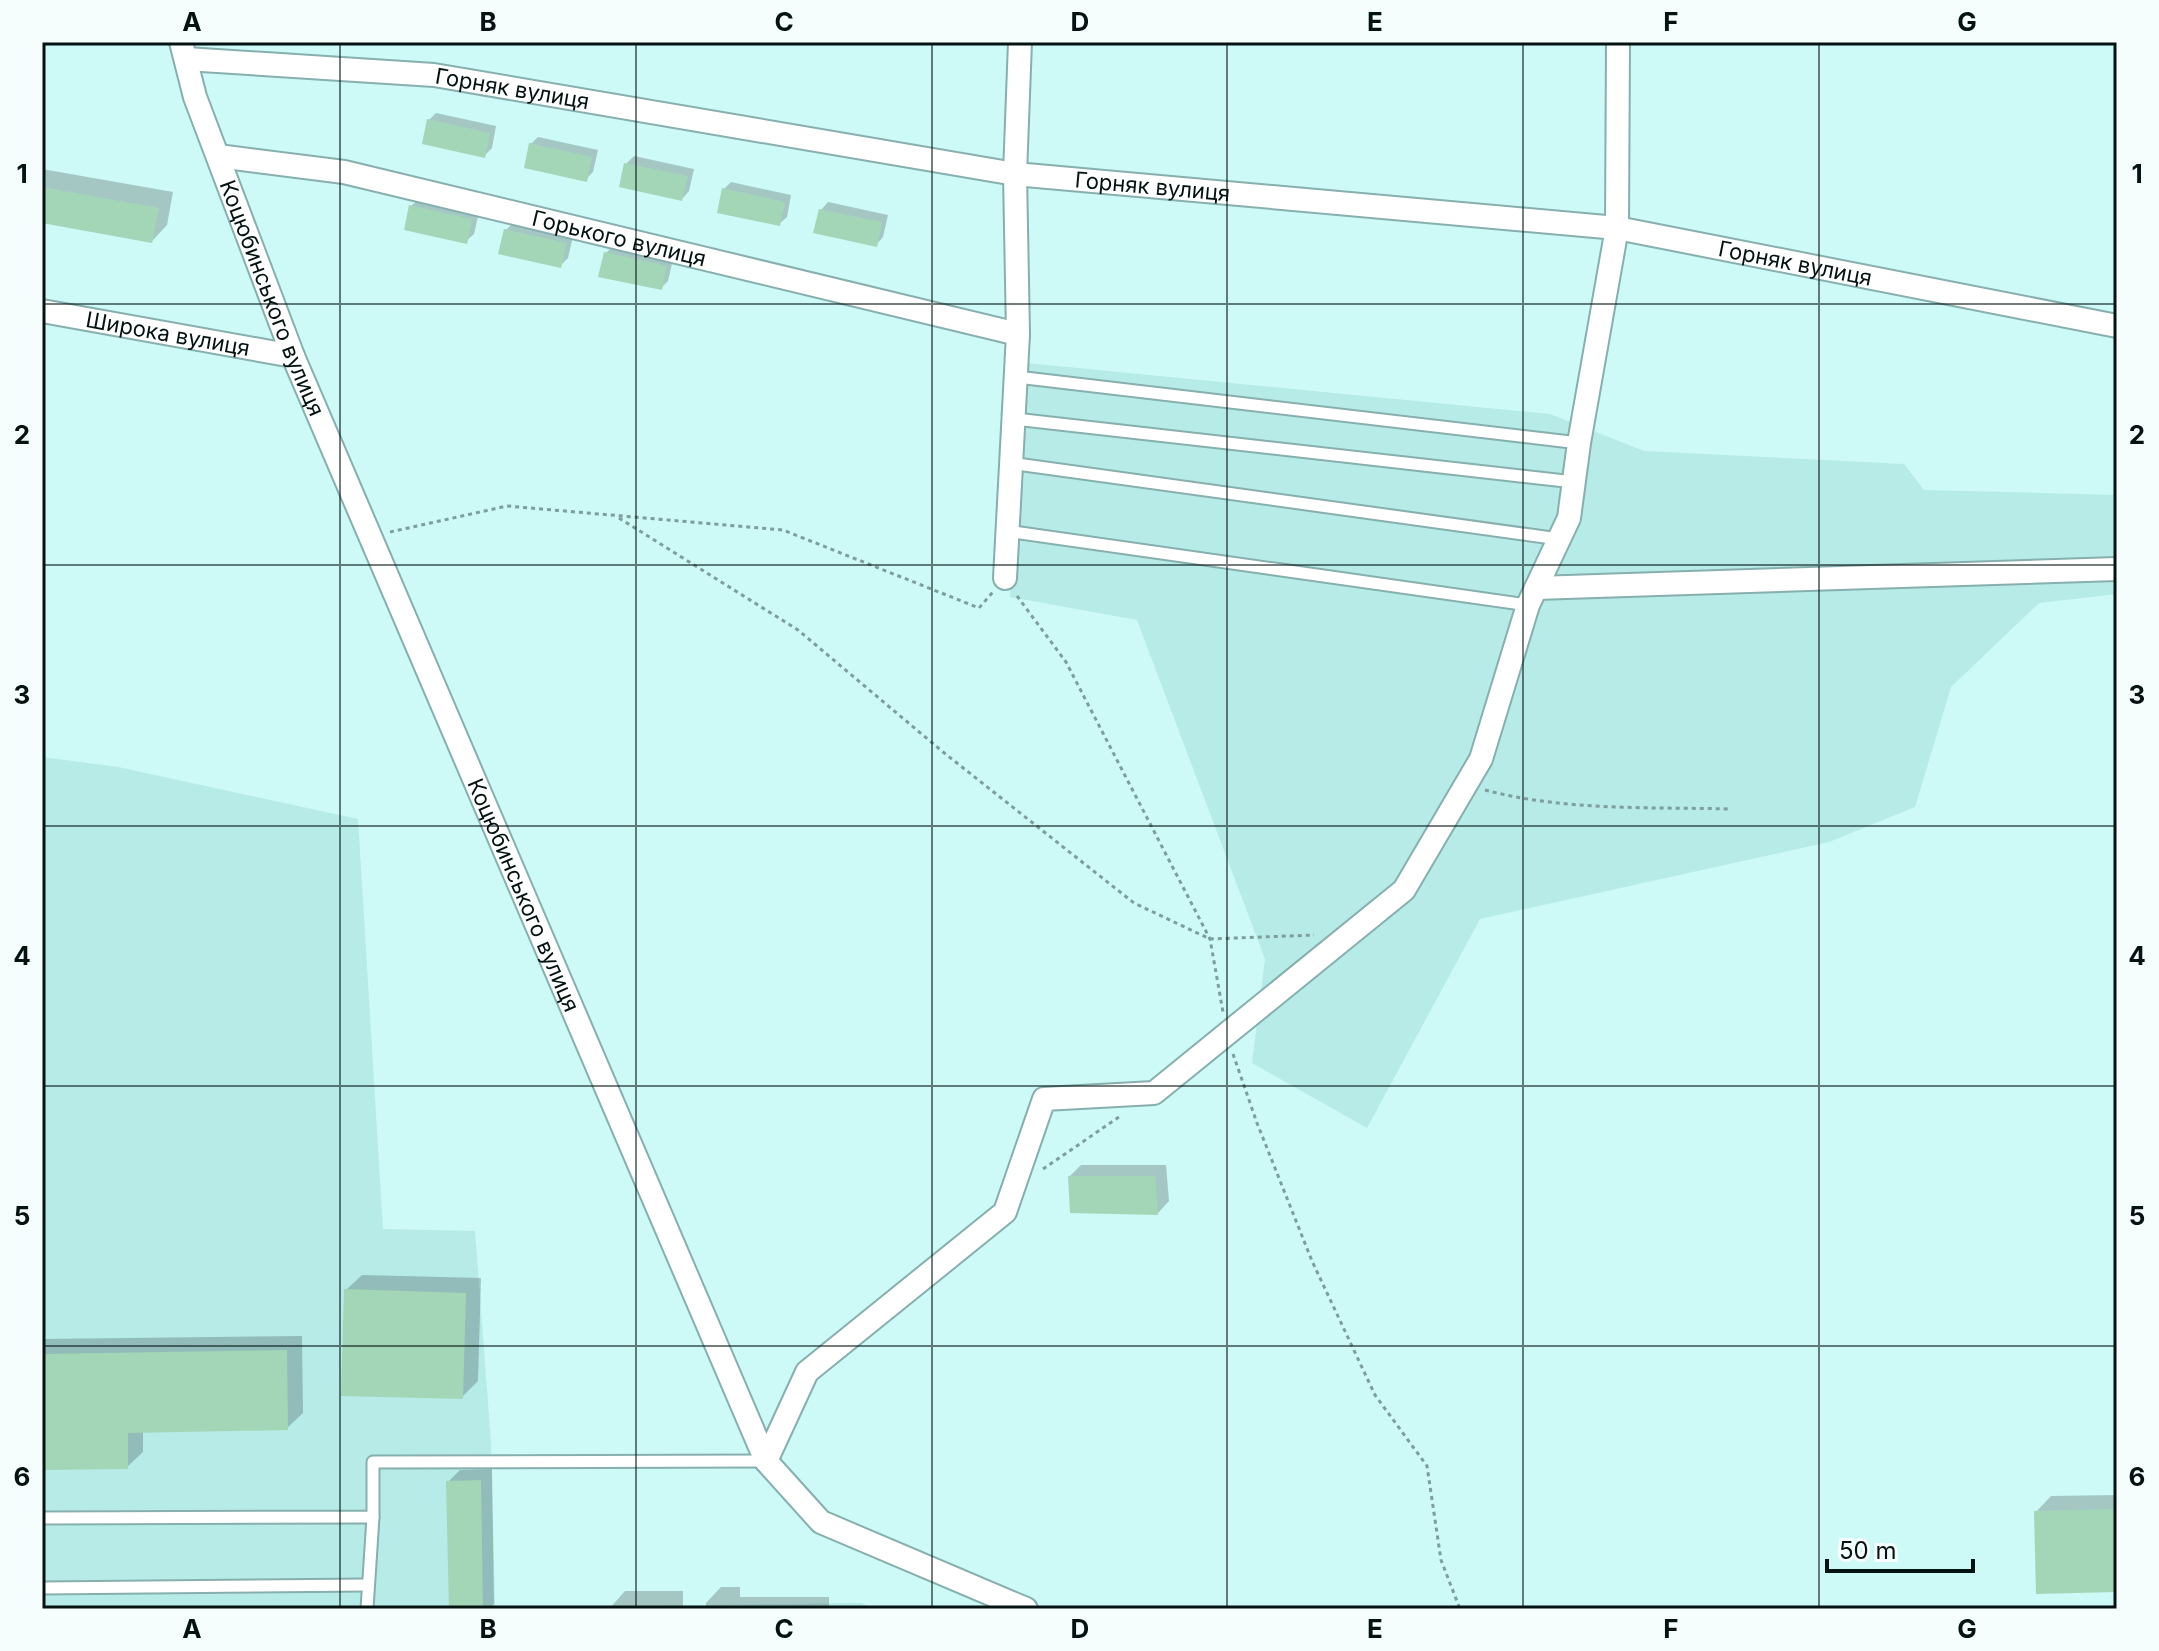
<svg xmlns="http://www.w3.org/2000/svg" width="2159" height="1651" font-family="Inter,sans-serif">
	<style>
		.built { fill: #b6ebe8 }
		.shadow { fill: #0003 }
		.building { fill: #a3d5b7 }
		.lines { fill: none; stroke-linecap: round; stroke-linejoin: round }
		.lane-casing { stroke: #86afad; stroke-width: 15 }
		.street-casing { stroke: #86afad; stroke-width: 26 }
		.path { stroke: #7d9e9b; stroke-width: 3; stroke-dasharray: 4 4; stroke-linecap: butt }
		.lane { stroke: #fff; stroke-width: 11 }
		.street { stroke: #fff; stroke-width: 22 }
		.grid { fill: none; stroke: #041312; stroke-width: 2; stroke-opacity: 0.55 }
		.labels { text-anchor: middle; stroke-width: 7; stroke-linejoin: round; paint-order: stroke }
		.street-label { font-size: 22px; fill: #041312; stroke: #f5fefd }
		.neatline { fill: none; stroke: #041312; stroke-width: 3 }
		.grid-label { font-size: 26px; text-anchor: middle; font-weight: bold; fill: #041312 }
	</style>
	<rect width="100%" height="100%" fill="#cdf9f6"/>
	<g class="built">
		<polygon points="1026,363 1550,414 1644,451 1904,464 1924,490 2117,495 2117,594 2039,603 1951,687 1915,807 1829,842 1480,919 1367,1128 1252,1063 1265,959 1137,620 1010,597"/>
		<polygon points="42,757 118,767 358,819 383,1229 475,1231 491,1443 495,1608 861,1603 875,1609 42,1609"/>
	</g>
	<g class="shadow">
		<polygon points="436,113 496,126 492,148 484,156 429,120"/>
		<polygon points="538,137 598,150 593,172 586,179 531,144"/>
		<polygon points="634,156 694,169 689,191 682,199 626,164"/>
		<polygon points="42,169 173,192 167,225 152,241 42,221"/>
		<polygon points="731,182 791,195 787,217 779,224 724,189"/>
		<polygon points="419,199 479,212 474,234 466,241 411,206"/>
		<polygon points="828,202 888,215 883,237 876,245 821,210"/>
		<polygon points="513,223 573,236 568,258 561,265 506,230"/>
		<polygon points="613,246 673,259 668,281 661,288 606,253"/>
		<polygon points="1081,1165 1166,1165 1169,1201 1158,1213 1070,1176"/>
		<polygon points="362,1275 481,1278 478,1381 462,1397 346,1290"/>
		<polygon points="302,1336 303,1413 287,1428 143,1430 143,1452 127,1467 42,1468 42,1339"/>
		<polygon points="492,1469 494,1604 489,1609 451,1609 449,1481 460,1470"/>
		<polygon points="2117,1495 2117,1588 2114,1590 2036,1512 2051,1496"/>
		<polygon points="721,1587 740,1587 740,1597 829,1597 829,1609 706,1609 706,1603"/>
		<polygon points="625,1591 683,1591 683,1609 609,1609"/>
	</g>
	<g class="building">
		<polygon points="427,119 490,133 485,158 422,144"/>
		<polygon points="529,143 592,157 587,182 524,168"/>
		<polygon points="624,163 688,176 682,201 619,187"/>
		<polygon points="42,187 159,208 152,243 42,223"/>
		<polygon points="722,188 785,202 780,226 717,213"/>
		<polygon points="409,205 472,219 467,244 404,230"/>
		<polygon points="819,209 882,222 877,247 813,233"/>
		<polygon points="504,229 567,243 561,268 498,254"/>
		<polygon points="604,252 667,266 662,290 598,277"/>
		<polygon points="1068,1176 1155,1176 1158,1215 1070,1213"/>
		<polygon points="344,1289 466,1293 463,1399 341,1396"/>
		<polygon points="287,1350 288,1430 128,1433 128,1469 42,1470 42,1354"/>
		<polygon points="481,1480 483,1609 449,1609 446,1481"/>
		<polygon points="2117,1509 2115,1592 2036,1594 2034,1511"/>
	</g>
	<g class="lines">
		<g class="lane-casing">
			<g id="lane">
				<polyline points="1017,377 1579,443"/>
				<polyline points="1015,419 1574,482"/>
				<polyline points="1010,463 1559,539"/>
				<polyline points="1006,531 1528,605"/>
				<polyline points="42,1518 373,1517 373,1462 766,1461"/>
				<polyline points="42,1588 367,1585"/>
				<polyline points="367,1609 373,1517"/>
			</g>
		</g>
		<g class="street-casing">
			<g id="street">
				<path id="s1" d="M181 42 195 97 293 356 766 1461 821 1522 1026 1609"/>
				<path id="s2" d="M186 59 434 75 1015 174 1617 228 2117 326"/>
				<path id="s3" d="M218 156 344 172 1018 334"/>
				<path id="s4" d="M42 311 293 356"/>
				<polyline points="1005,578 1018,334 1015,174 1020,42"/>
				<polyline points="1536,588 2117,569"/>
				<polyline points="766,1461 807,1372 1005,1212 1044,1099 1154,1093 1404,890 1481,759 1528,605 1569,518 1579,443 1617,228 1618,42"/>
			</g>
		</g>
		<g class="path">
			<polyline points="619,518 798,630 943,752 1134,903 1210,939 1314,935"/>
			<polyline points="390,532 507,506 783,530 979,608 993,592"/>
			<polyline points="1017,596 1066,662 1210,939 1223,1012"/>
			<path d="M1485 790C1564 811 1650 807 1731 809"/>
			<polyline points="1233,1054 1257,1123 1312,1261 1375,1395 1427,1466 1441,1560 1460,1609"/>
			<polyline points="1043,1169 1119,1117"/>
		</g>
		<use href="#lane" class="lane"/>
		<use href="#street" class="street"/>
	</g>
	<path class="grid" d="M340 42V1609M636 42V1609M932 42V1609M1227 42V1609M1523 42V1609M1819 42V1609M42 304H2117M42 565H2117M42 826H2117M42 1086H2117M42 1346H2117"/>
	<g class="labels">
		<g class="street-label">
			<text dy="8" stroke="none"><textPath href="#s2" startOffset="328">Горняк вулиця</textPath></text>
			<text dy="8" stroke="none"><textPath href="#s2" startOffset="976">Горняк вулиця</textPath></text>
			<text dy="8" stroke="none"><textPath href="#s3" startOffset="410">Горького вулиця</textPath></text>
			<text dy="8" stroke="none"><textPath href="#s2" startOffset="1624">Горняк вулиця</textPath></text>
			<text dy="8" stroke="none"><textPath href="#s1" startOffset="272">Коцюбинського вулиця</textPath></text>
			<text dy="8" stroke="none"><textPath href="#s4" startOffset="128">Широка вулиця</textPath></text>
			<text dy="8" stroke="none"><textPath href="#s1" startOffset="920">Коцюбинського вулиця</textPath></text>
		</g>
	</g>
	<rect width="2159" height="1651" fill="none" stroke="#f5fefd" stroke-width="88"/>
	<path d="M1827 1559v12h146v-12" fill="none" stroke="#041312" stroke-width="4"/>
	<text x="1839" y="1559" font-size="24" fill="#041312" stroke="#f5fefd" stroke-width="6" paint-order="stroke">50 m</text>
	<rect x="44" y="44" width="2071" height="1563" class="neatline"/>
	<g class="grid-label">
		<text x="192" y="31">A</text>
		<text x="488" y="31">B</text>
		<text x="784" y="31">C</text>
		<text x="1080" y="31">D</text>
		<text x="1375" y="31">E</text>
		<text x="1671" y="31">F</text>
		<text x="1967" y="31">G</text>
		<text x="22" y="183">1</text>
		<text x="2137" y="183">1</text>
		<text x="22" y="444">2</text>
		<text x="2137" y="444">2</text>
		<text x="22" y="704">3</text>
		<text x="2137" y="704">3</text>
		<text x="22" y="965">4</text>
		<text x="2137" y="965">4</text>
		<text x="22" y="1225">5</text>
		<text x="2137" y="1225">5</text>
		<text x="22" y="1486">6</text>
		<text x="2137" y="1486">6</text>
		<text x="192" y="1638">A</text>
		<text x="488" y="1638">B</text>
		<text x="784" y="1638">C</text>
		<text x="1080" y="1638">D</text>
		<text x="1375" y="1638">E</text>
		<text x="1671" y="1638">F</text>
		<text x="1967" y="1638">G</text>
	</g>
</svg>
